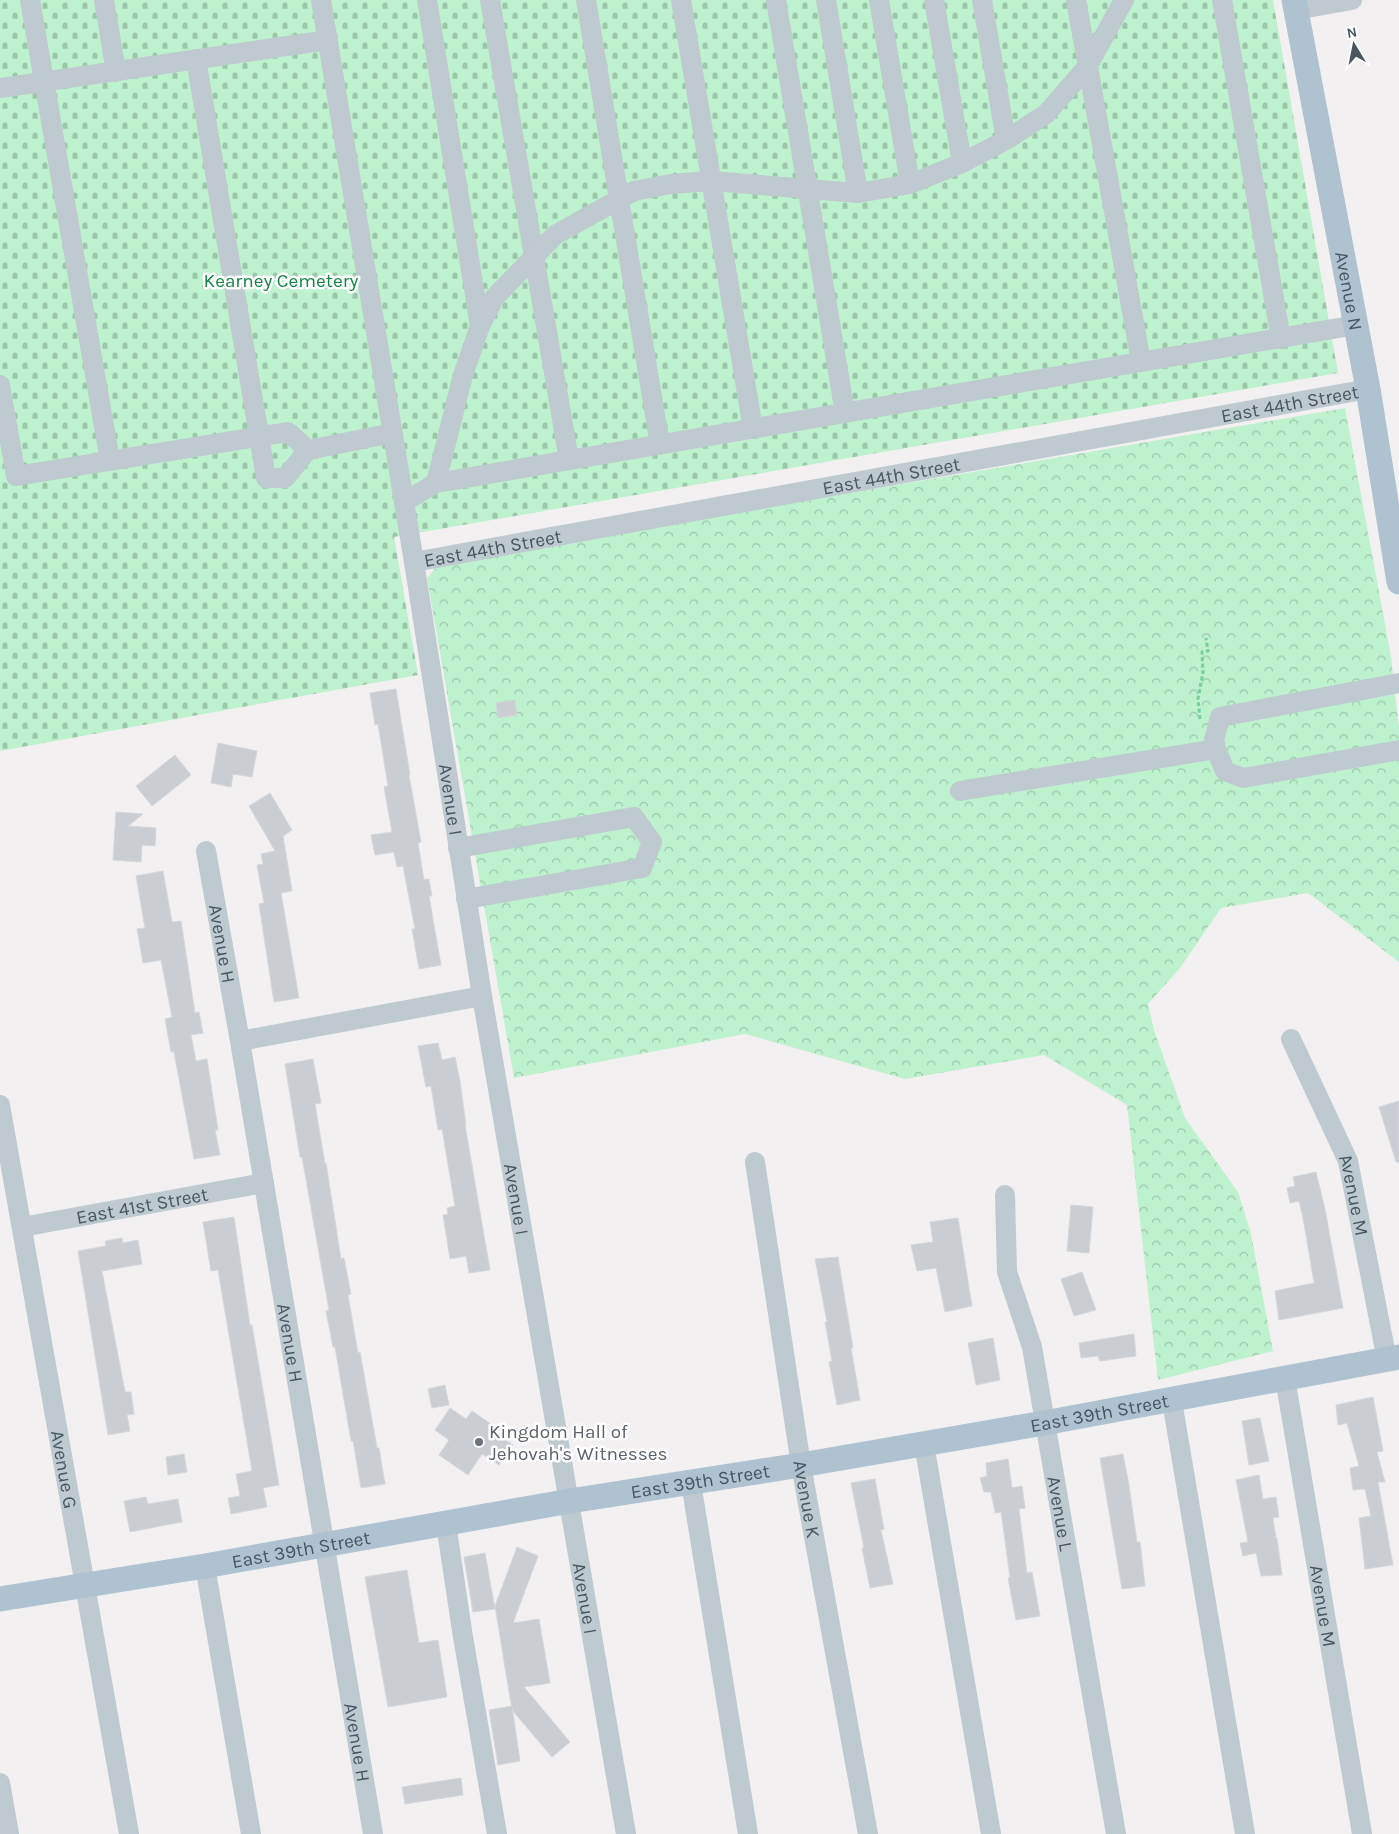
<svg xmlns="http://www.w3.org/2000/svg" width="1399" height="1834" font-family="Karla,sans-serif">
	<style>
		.forest { fill: url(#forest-crowns) }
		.cemetery { fill: url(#cemetery-stones) }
		.building { fill: #caced3; stroke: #d4d7dc }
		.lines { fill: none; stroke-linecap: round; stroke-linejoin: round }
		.path { stroke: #74d19d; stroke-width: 3; stroke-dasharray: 4 2.5; stroke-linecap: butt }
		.minor { stroke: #bec9d0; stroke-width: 20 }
		.major { stroke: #afc2d0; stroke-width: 25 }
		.worship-dot { fill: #6b7280; stroke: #fff; stroke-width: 2 }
		.labels { text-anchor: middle; stroke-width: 5; stroke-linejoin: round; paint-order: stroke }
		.park-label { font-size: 19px; fill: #138544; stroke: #fff }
		.street-label { font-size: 19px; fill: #47565f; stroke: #fff }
		.worship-label { font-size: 19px; fill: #5b616d; stroke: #fff; text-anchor: start }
	</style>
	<defs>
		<pattern id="forest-crowns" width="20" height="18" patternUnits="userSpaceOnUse" patternTransform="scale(1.25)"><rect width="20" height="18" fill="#bef1ce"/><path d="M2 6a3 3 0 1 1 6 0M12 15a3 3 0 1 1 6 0" fill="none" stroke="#9cc6aa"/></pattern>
		<pattern id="cemetery-stones" width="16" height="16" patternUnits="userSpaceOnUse" patternTransform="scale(1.25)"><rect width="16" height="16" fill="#bef1ce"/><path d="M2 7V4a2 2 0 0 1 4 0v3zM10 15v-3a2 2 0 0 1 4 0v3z" fill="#9cc6aa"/></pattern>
	</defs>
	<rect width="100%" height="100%" fill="#f3f0f1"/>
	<polygon class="forest" points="1345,408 1391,657 1399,728 1399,962 1308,893 1221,908 1180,968 1148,1004 1154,1030 1185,1118 1238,1192 1251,1234 1273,1351 1158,1380 1127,1105 1044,1055 905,1079 745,1034 514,1078 427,578 437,566 454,561"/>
	<polygon class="cemetery" points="0,0 1273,0 1338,373 394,537 418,675 0,751"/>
	<g class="building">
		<polygon points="396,689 410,775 409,775 421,842 418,843 424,880 429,879 432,896 429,896 441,965 419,969 412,929 415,929 403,866 397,867 394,852 375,855 371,835 392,832 384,787 388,786 378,724 375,725 370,693"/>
		<polygon points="515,700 517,715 498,718 496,703"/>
		<polygon points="218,743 257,751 252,777 233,774 231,787 211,783"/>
		<polygon points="175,755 191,775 152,806 136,786"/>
		<polygon points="270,793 292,830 283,836 292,891 281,893 299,998 274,1002 259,904 264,903 257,865 263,864 261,854 275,851 249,806"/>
		<polygon points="116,812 143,814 128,826 156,828 155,846 142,845 141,862 113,860"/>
		<polygon points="163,871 172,922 181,921 195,1013 199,1012 203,1033 191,1035 196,1061 207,1059 218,1130 215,1130 220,1155 194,1159 174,1052 171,1052 165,1019 172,1017 161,960 143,963 137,929 145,928 136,876"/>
		<polygon points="438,1043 442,1060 455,1057 460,1081 466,1125 465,1125 490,1270 469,1273 466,1256 450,1259 443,1215 448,1214 447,1208 455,1206 442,1129 438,1130 431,1086 426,1087 418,1046"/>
		<polygon points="313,1059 321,1103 315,1104 325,1164 326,1163 341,1259 344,1258 351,1294 348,1295 358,1353 360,1352 377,1448 379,1448 385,1484 361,1488 353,1441 351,1441 335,1347 333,1347 326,1311 329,1310 302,1157 300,1157 285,1064"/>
		<polygon points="1399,1101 1399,1162 1396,1162 1379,1107"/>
		<polygon points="1316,1172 1325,1209 1343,1308 1279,1320 1275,1291 1314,1283 1303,1218 1299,1201 1290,1203 1287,1188 1295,1186 1293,1177"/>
		<polygon points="1071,1205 1093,1207 1089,1253 1067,1251"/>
		<polygon points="234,1217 250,1325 252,1325 279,1485 263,1488 267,1507 231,1514 228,1498 240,1496 236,1474 252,1471 218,1270 211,1271 203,1222"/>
		<polygon points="958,1218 972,1306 945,1312 936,1268 917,1271 911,1245 933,1242 930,1222"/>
		<polygon points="122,1238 123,1243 138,1240 142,1264 102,1271 125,1392 131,1392 134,1414 127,1415 130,1431 108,1435 78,1251 106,1246 105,1241"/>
		<polygon points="838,1257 853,1348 851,1348 860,1400 837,1405 829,1362 832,1361 825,1322 827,1322 815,1259"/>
		<polygon points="1082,1272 1096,1310 1074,1316 1061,1279"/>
		<polygon points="1134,1334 1136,1356 1100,1361 1098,1356 1081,1358 1079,1343"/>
		<polygon points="993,1338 1000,1380 976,1385 968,1343"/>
		<polygon points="445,1385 449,1405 432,1408 428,1389"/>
		<polygon points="1373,1397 1383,1451 1377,1452 1385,1482 1378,1482 1393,1565 1365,1569 1359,1518 1371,1516 1365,1489 1353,1490 1350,1468 1359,1466 1347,1423 1338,1425 1336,1405"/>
		<polygon points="450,1408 466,1419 472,1411 495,1427 493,1431 513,1445 499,1465 482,1454 468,1475 439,1455 449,1440 435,1430"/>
		<polygon points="1260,1418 1269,1461 1249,1465 1242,1421"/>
		<polygon points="184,1454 187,1472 168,1475 166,1457"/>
		<polygon points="1123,1454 1129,1485 1137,1542 1140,1542 1145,1586 1122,1589 1100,1458"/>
		<polygon points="1008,1459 1012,1488 1022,1486 1025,1508 1019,1509 1027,1573 1032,1572 1040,1616 1016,1620 1008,1578 1010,1577 1001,1512 995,1513 991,1492 984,1492 980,1478 987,1476 986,1463"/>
		<polygon points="1259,1475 1263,1499 1276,1497 1279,1517 1273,1518 1276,1538 1277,1538 1282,1575 1261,1576 1256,1553 1243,1556 1240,1543 1248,1542 1236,1480"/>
		<polygon points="875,1479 884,1529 881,1530 893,1584 870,1588 862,1548 864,1548 851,1483"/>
		<polygon points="146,1497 148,1504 178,1499 182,1522 130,1532 124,1501"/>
		<polygon points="517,1547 538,1556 513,1623 539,1619 550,1683 524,1687 570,1742 552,1757 512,1710 495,1606"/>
		<polygon points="485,1553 495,1609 473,1612 464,1557"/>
		<polygon points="407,1570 419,1643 438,1640 447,1697 388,1707 365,1577"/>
		<polygon points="512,1706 520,1761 498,1765 489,1710"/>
		<polygon points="461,1778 463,1795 405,1804 402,1787"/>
	</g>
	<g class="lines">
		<polyline class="path" points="1200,719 1198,699 1203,672 1202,652 1208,651 1206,638"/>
		<g class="minor">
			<polyline points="30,0 110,461"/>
			<polyline points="104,0 116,72"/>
			<path id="s1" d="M321 0 414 562 482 996 626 1834"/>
			<polyline points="427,0 480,326"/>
			<polyline points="490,0 569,460"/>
			<polyline points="586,0 660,445"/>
			<polyline points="681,0 753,429"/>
			<polyline points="776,0 845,413"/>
			<polyline points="826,0 858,193"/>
			<polyline points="879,0 910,184"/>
			<polyline points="934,0 962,163"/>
			<polyline points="982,0 1006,140"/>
			<polyline points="1076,0 1141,362"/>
			<polyline points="1222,0 1281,339"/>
			<polyline points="1295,10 1352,0"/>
			<polyline points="196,59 266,478 285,478 308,450"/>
			<polyline points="0,88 328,40"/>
			<polyline points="0,385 16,476 288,432 308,450 393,433"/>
			<polyline points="436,483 463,375 480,326 495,297 555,235 634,191 671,184 711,181 858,193 910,184 962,163 1006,140 1046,114 1087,67 1124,0"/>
			<polyline points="404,502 436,483 1356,325"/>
			<path id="s2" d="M414 562 1368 389"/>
			<polyline points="1399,683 1220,717 1214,740 1216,749 1225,771 1243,778 1399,750"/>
			<polyline points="960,791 1216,749"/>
			<polyline points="458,848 634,817 652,842 642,868 466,899"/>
			<path id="s3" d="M206 851 240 1041 373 1834"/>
			<path id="s4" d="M1291 1039 1348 1161 1387 1360"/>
			<polyline points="240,1041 482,996"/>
			<path id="s5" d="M0 1105 129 1834"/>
			<path id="s6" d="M755 1162 801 1465 868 1834"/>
			<path id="s7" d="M1005 1195 1007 1272 1032 1347 1116 1834"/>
			<path id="s8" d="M22 1227 264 1183"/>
			<path id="s9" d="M1285 1378 1362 1834"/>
			<polyline points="1172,1401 1245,1834"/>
			<polyline points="924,1444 991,1834"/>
			<polyline points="691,1483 748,1834"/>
			<polyline points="446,1524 463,1637 497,1834"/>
			<polyline points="205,1566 251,1834"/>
			<polyline points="0,1783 9,1834"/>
		</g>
		<g class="major">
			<path id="s10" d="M1294 0 1368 389 1399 582"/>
			<path id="s11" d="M0 1599 205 1566 570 1501 801 1465 1044 1423 1399 1357"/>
		</g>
	</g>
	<circle class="worship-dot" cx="479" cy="1442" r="5"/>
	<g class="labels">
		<g class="park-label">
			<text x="281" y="287">Kearney Cemetery</text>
		</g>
		<g class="street-label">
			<text dy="7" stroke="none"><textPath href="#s10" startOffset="296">Avenue N</textPath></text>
			<text dy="7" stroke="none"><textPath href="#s2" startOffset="890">East 44th Street</textPath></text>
			<text dy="7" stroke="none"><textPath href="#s2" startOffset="485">East 44th Street</textPath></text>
			<text dy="7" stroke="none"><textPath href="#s2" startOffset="80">East 44th Street</textPath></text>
			<text dy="7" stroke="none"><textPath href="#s1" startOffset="810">Avenue I</textPath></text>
			<text dy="7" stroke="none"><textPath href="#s3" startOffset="94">Avenue H</textPath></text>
			<text dy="7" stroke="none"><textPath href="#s4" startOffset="169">Avenue M</textPath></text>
			<text dy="7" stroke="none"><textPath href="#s1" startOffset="1215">Avenue I</textPath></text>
			<text dy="7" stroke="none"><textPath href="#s8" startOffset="122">East 41st Street</textPath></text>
			<text dy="7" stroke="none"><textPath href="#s3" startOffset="499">Avenue H</textPath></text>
			<text dy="7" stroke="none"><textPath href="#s11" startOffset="1115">East 39th Street</textPath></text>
			<text dy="7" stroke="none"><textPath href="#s5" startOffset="370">Avenue G</textPath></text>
			<text dy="7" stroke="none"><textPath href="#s11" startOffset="710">East 39th Street</textPath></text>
			<text dy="7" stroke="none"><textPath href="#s6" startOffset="341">Avenue K</textPath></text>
			<text dy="7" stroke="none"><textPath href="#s7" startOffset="325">Avenue L</textPath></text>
			<text dy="7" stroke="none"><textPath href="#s11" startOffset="305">East 39th Street</textPath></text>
			<text dy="7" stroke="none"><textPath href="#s1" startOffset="1620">Avenue I</textPath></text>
			<text dy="7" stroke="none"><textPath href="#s9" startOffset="231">Avenue M</textPath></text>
			<text dy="7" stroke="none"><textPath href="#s3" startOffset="904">Avenue H</textPath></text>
		</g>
		<g class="worship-label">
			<text x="489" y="1438">Kingdom Hall of<tspan x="489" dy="22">Jehovah's Witnesses</tspan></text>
		</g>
	</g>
	<g transform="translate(1354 45) rotate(350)" stroke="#ffffff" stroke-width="4" paint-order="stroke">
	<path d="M0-4L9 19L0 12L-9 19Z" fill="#47565f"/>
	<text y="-8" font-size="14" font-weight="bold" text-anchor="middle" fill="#47565f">N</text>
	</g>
</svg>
